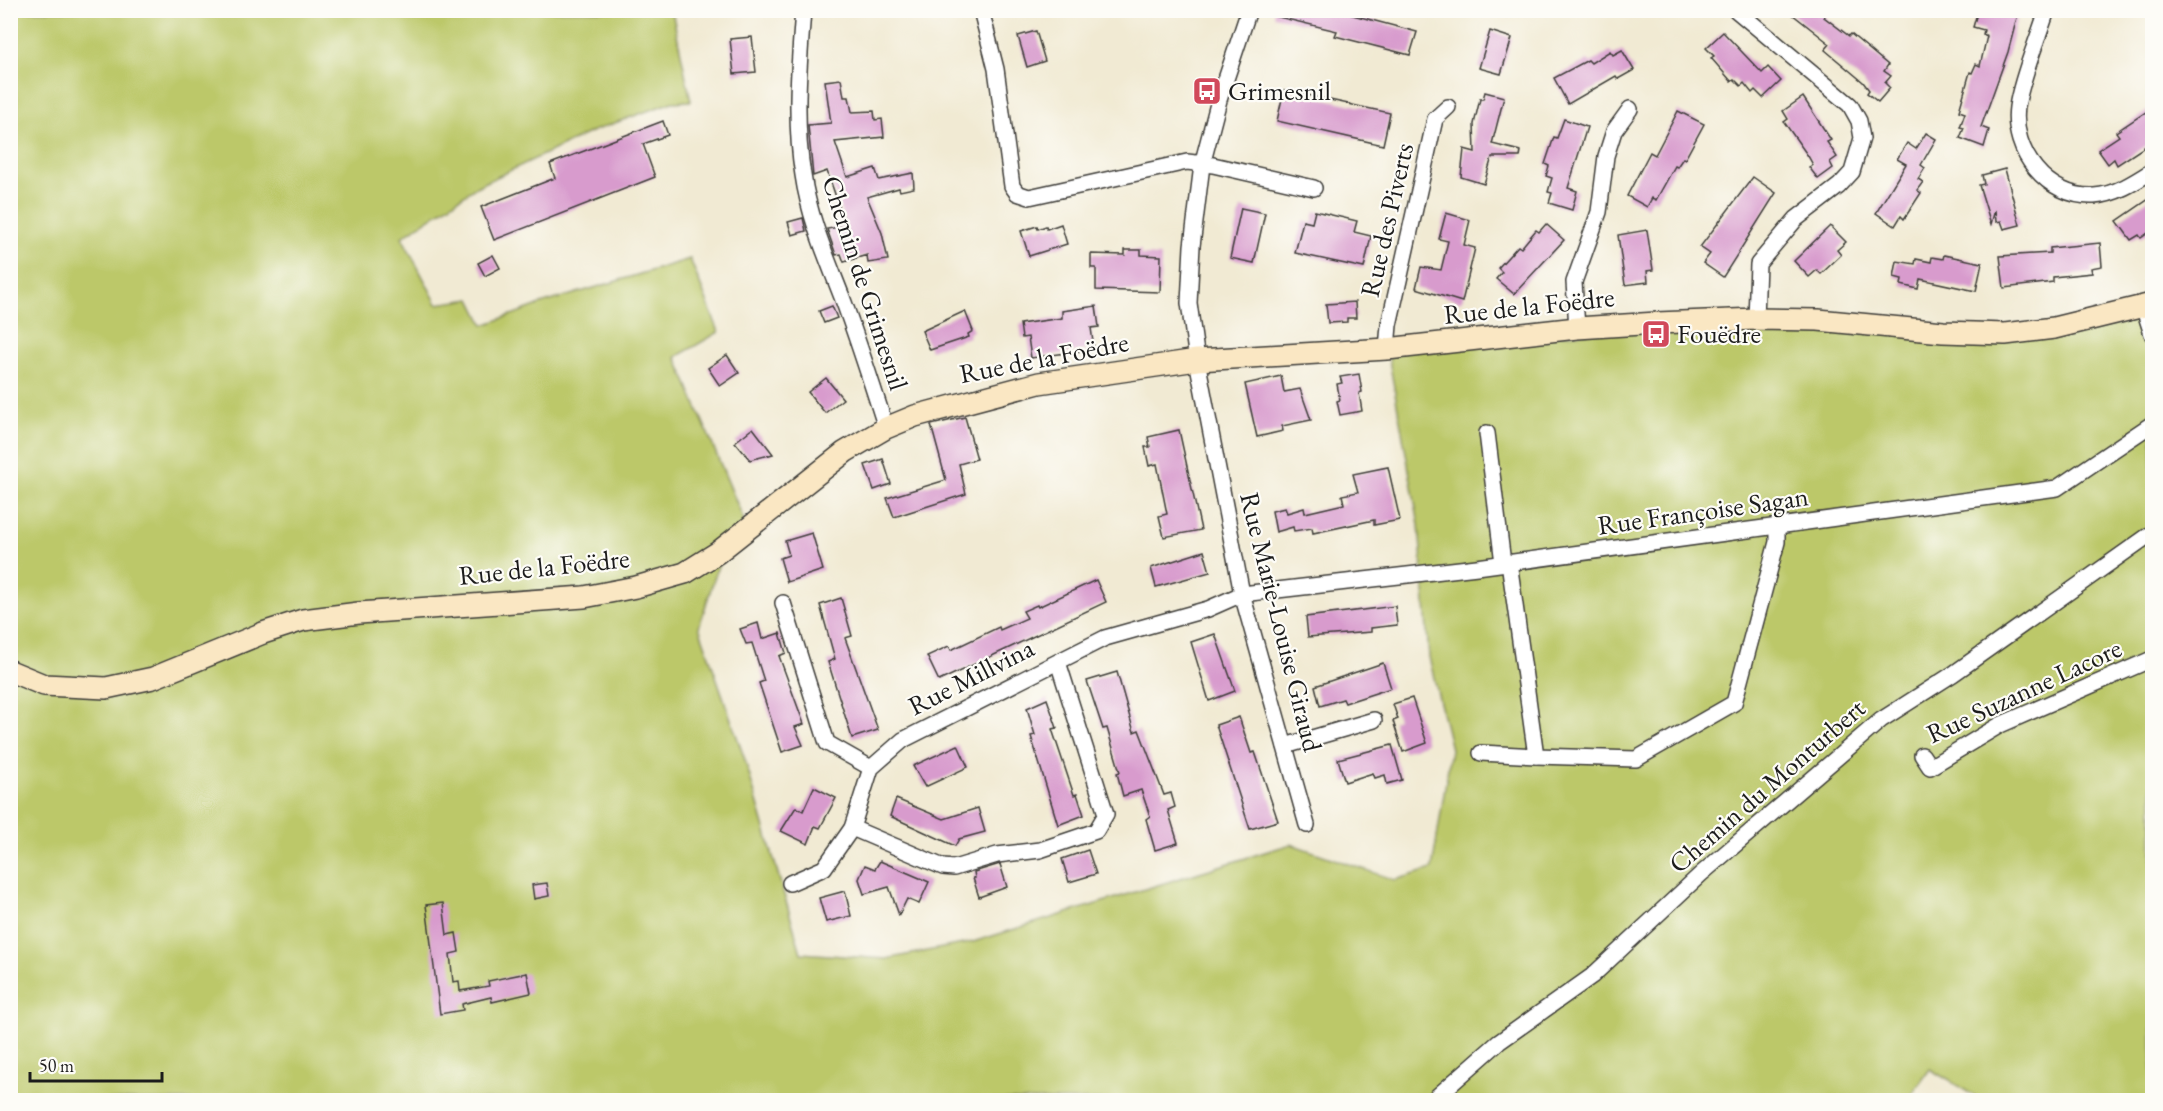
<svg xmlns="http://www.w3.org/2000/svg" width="2163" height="1111" font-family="'EB Garamond',serif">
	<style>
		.green { fill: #bcc869; stroke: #6c7242; stroke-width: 1.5 }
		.building { fill: #d89bcd }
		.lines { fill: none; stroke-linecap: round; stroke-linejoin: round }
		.street-casing { stroke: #3c3b37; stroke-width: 18 }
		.secondary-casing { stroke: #3c3b37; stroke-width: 24 }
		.street { stroke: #fff; stroke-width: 15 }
		.secondary { stroke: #fae7c3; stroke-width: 21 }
		.labels { text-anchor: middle; stroke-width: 4.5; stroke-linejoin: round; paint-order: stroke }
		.poi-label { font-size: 27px; fill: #1c1c1c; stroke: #fdfcf7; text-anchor: start }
		.street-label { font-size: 27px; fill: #1c1c1c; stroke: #fdfcf7 }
	</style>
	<rect width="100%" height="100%" fill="#fdfcf7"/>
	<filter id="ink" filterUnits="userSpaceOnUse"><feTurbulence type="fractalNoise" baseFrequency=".0167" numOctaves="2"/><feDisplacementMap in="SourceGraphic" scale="12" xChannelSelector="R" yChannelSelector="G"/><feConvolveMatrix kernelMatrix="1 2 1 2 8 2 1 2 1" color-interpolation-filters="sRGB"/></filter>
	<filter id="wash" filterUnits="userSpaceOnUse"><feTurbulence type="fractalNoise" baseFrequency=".008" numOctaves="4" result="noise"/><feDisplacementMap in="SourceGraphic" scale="24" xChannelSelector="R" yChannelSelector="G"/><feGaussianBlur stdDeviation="1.35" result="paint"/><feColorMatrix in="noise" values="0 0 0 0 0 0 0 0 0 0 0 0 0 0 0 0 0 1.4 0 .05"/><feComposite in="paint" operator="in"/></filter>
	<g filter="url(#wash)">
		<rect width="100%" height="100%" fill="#f1ead3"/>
		<polygon class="green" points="10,11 672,11 691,101 672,102 593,131 478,186 402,237 437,304 471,299 484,325 544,303 690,259 719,332 676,357 748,530 719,563 699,627 745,760 801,953 886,959 973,942 1291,844 1395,880 1432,869 1451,749 1429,657 1419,525 1387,349 1756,319 2007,333 2152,304 2152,1100 1981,1100 1930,1069 1911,1096 1913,1100 11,1100"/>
		<g id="blocks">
			<g class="building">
				<polygon points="1274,10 1334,10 1417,32 1410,55 1335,36 1337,31 1274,16"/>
				<polygon points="1787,10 1829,10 1824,17 1849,36 1851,34 1888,65 1884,71 1891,76 1885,83 1890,88 1878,102 1867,93 1869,90 1863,82 1825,50 1830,44"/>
				<polygon points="1978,10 2019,10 2008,52 1981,127 1989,130 1984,147 1960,138 1964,128 1960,127 1965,113 1959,111 1970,72 1972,73 1976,64 1980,66 1987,36 1983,34 1984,30 1973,27"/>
				<polygon points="1036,31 1045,61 1027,67 1018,36"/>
				<polygon points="1490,31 1512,38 1501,74 1479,68"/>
				<polygon points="1723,32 1762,73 1768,67 1781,81 1763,98 1755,90 1752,93 1744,83 1741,86 1734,79 1731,81 1711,58 1714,56 1706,48"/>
				<polygon points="752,37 756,72 734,74 730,39"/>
				<polygon points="1622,50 1634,70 1618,79 1616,76 1568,104 1554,78 1588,60 1591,63 1610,51 1613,55"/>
				<polygon points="841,79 844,97 849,97 852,112 874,111 875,120 882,119 884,137 835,142 847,177 875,168 879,180 913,173 914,188 900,191 899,188 867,197 882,233 888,260 868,263 867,255 844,262 841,254 836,255 827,229 846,226 827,171 813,176 808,125 831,123 825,81"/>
				<polygon points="1284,90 1390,113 1383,145 1277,121"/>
				<polygon points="1485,92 1504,97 1492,144 1521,151 1520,157 1492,157 1484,184 1461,177 1464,149 1475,152 1474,124 1480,99 1483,99"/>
				<polygon points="1803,97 1831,140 1827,142 1837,157 1830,162 1833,168 1818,179 1809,167 1813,165 1808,156 1784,122 1788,119 1783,111"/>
				<polygon points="2152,108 2152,142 2117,165 2114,159 2108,164 2098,150 2119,136 2116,132"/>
				<polygon points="1678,111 1704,124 1685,159 1683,158 1677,167 1675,166 1656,200 1652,198 1647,207 1627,196 1650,152 1655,155"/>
				<polygon points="1564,119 1587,127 1568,188 1577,191 1572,210 1549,203 1552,193 1548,192 1552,178 1546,176 1549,166 1545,164 1554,137 1557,138"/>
				<polygon points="663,121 668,135 643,144 655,177 494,240 481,207 555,178 550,164"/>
				<polygon points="1926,133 1936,139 1921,165 1925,168 1918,179 1923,182 1917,190 1921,193 1904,219 1901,216 1895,226 1876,213 1906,164 1897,159 1907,143 1916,149"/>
				<polygon points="2005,169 2020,225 2004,229 2001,221 1996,222 1995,210 1991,224 1979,185 1984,184 1982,175"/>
				<polygon points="1753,177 1776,193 1723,277 1703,263 1710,254 1700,247"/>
				<polygon points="2152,197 2152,230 2141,238 2139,235 2131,240 2117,221"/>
				<polygon points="1241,208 1265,213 1254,263 1230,258"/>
				<polygon points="1315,211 1357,221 1354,232 1371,236 1364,268 1295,253 1303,221 1312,223"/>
				<polygon points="1446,213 1470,220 1464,245 1475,248 1462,302 1416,288 1421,267 1441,270 1448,241 1439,239"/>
				<polygon points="803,218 806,231 792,235 788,222"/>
				<polygon points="1061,224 1067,244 1029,256 1021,231 1037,226 1038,229 1046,226 1047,229"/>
				<polygon points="1546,224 1564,240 1514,294 1496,279 1502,272 1498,268 1518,246 1521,248 1536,230 1539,232"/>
				<polygon points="1830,226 1846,242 1837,250 1841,255 1821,274 1817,270 1809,277 1794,261"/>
				<polygon points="1647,230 1653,270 1647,271 1648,282 1625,285 1618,235"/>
				<polygon points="2100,243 2102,266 2091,268 2092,273 2053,277 2053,282 2004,288 2000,256 2050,253 2050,248"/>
				<polygon points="1125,250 1141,250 1141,255 1161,256 1160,292 1096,290 1096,268 1091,268 1091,254 1125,255"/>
				<polygon points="493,255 500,268 485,276 478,263"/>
				<polygon points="1944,255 1982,263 1976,291 1920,279 1918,289 1901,285 1902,279 1894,277 1897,261 1915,264 1916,259 1931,262 1932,257 1943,259"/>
				<polygon points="1355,302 1356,318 1347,318 1347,322 1328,323 1326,304"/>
				<polygon points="832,306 837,318 824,323 819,311"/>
				<polygon points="1096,306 1099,327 1091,328 1094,349 1031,358 1028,337 1022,338 1020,324 1062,318 1062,311"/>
				<polygon points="965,311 973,331 968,334 969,337 930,350 922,331"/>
				<polygon points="727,355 739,373 720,386 708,368"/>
				<polygon points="1359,374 1362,392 1359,393 1362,411 1340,415 1337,401 1340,400 1337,384 1342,383 1340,377"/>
				<polygon points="1281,376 1284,392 1300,389 1311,420 1282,426 1283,431 1257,437 1245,384"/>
				<polygon points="826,378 843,399 825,413 808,392"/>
				<polygon points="965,417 977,459 959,464 966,494 894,517 887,498 946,480 931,425"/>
				<polygon points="753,428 773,454 750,460 735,442"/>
				<polygon points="1179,430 1201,530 1164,537 1159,516 1167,514 1157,464 1149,466 1145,447 1150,447 1148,437"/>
				<polygon points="883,459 891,484 874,490 865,465"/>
				<polygon points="1388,467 1400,520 1374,525 1374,520 1313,533 1312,528 1294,531 1293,527 1276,532 1272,511 1285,508 1287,513 1304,508 1305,513 1344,504 1342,495 1358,492 1353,474"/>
				<polygon points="812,533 823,570 787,582 780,558 789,555 785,541"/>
				<polygon points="1204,551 1210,572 1156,587 1151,568"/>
				<polygon points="1096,580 1106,602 939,681 927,656 949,646 951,650 999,627 1000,630 1027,618 1023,611 1037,605 1038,607"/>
				<polygon points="841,598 852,636 845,638 878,730 852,738 828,662 835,659 820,605"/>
				<polygon points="1395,606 1397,625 1371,628 1371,632 1308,637 1306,617"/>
				<polygon points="758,623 762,639 780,633 786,653 779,656 804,724 795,727 803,745 782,752 759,683 764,681 752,643 746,644 740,629"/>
				<polygon points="1215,634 1235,691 1209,701 1191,642"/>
				<polygon points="1383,663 1391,688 1345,703 1343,699 1320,706 1315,686"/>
				<polygon points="1117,672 1134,732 1139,730 1164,795 1171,793 1175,807 1168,810 1178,843 1155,850 1146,819 1150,816 1141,790 1123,796 1117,773 1120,772 1107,728 1103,729 1087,681"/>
				<polygon points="1412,698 1427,743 1403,752 1393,721 1398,719 1393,704"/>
				<polygon points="1047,699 1057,728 1052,729 1074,795 1077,794 1084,815 1058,825 1031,736 1035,735 1027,708"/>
				<polygon points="1239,717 1251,753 1255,752 1278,821 1250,829 1216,725"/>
				<polygon points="958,745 968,767 925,787 913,766"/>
				<polygon points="1392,745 1402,780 1387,784 1385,775 1375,778 1373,773 1345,782 1338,759"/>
				<polygon points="814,787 836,798 820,828 815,826 808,844 781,831 796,807 803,811"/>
				<polygon points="896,799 944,819 978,808 985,832 959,839 955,846 890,816"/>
				<polygon points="1088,850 1096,874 1069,882 1062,859"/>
				<polygon points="880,861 929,882 919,904 907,899 899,915 889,887 864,894 859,879 865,865 875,869"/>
				<polygon points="1000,864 1007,887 979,897 973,878 975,878 974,872"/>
				<polygon points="547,883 549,896 534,899 532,885"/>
				<polygon points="845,891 851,916 826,922 819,898"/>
				<polygon points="443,903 447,935 456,933 459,952 450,954 453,982 459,981 460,991 489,986 488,981 527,973 531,993 492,1002 491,997 462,1004 463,1010 440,1014 426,905"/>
			</g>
		</g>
	</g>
	<g filter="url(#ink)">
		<use href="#blocks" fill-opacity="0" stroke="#3c3b37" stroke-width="1.5"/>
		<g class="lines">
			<g class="street-casing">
				<g id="street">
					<path d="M803 10C799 65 794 121 803 175 809 217 827 258 842 297 858 340 872 384 886 428"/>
					<polyline points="981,10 996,69 1012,186 1017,193 1029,197 1187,162 1213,165 1314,188"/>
					<polyline points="1249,10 1219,100 1202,165 1192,246 1189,303 1197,360 1242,594 1307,825"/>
					<polyline points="1736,10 1850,105 1859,121 1862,138 1852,172 1839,186 1796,219 1758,264 1756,319"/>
					<path d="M2047 10C2038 39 2021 79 2017 107 2011 151 2047 198 2094 196 2115 195 2135 182 2152 171"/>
					<polyline points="2143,306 2152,334"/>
					<polyline points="1577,328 1574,282 1599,212 1606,156 1614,131 1630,109"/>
					<polyline points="1387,349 1389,325 1435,119 1448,107"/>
					<polyline points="1487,433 1503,563"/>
					<polyline points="1509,562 1536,756 1636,759 1734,703 1777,542 1777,527"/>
					<polyline points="783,603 827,743 871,768"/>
					<polyline points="1285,746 1374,720"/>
					<polyline points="1481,753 1536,756"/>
					<polyline points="1922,755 1930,767 2000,725 2152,659"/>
					<polyline points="852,828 943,867 954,868 997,855 1040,850 1096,831 1106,814 1058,662"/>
					<polyline points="790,883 824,868 852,828 871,768 903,740 1105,638 1208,609 1242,594 1477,567 2057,488 2152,424"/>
					<polyline points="1433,1100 1499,1042 1592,976 1701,874 1881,720 1953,674 2152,533"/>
				</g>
			</g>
			<g class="secondary-casing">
				<polyline id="secondary" points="10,671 44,685 106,688 153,678 263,633 303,620 359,613 584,597 636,587 685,573 717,553 845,452 886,428 915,416 1039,383 1197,360 1387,349 1577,328 1657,323 1756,319 1818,320 1943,332 2005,334 2054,328 2152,304"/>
			</g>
			<use href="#street" class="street"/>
			<use href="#secondary" class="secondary"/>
		</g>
	</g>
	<defs>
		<g id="bus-square" transform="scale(1.5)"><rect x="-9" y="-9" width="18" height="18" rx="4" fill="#d1495b" stroke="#fdfcf7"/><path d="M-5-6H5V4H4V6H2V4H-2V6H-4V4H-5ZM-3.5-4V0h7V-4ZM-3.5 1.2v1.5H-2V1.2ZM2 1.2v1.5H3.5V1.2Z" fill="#fff"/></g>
	</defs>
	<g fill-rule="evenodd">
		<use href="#bus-square" x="1207" y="91"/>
		<use href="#bus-square" x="1656" y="334"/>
	</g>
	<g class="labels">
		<g class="poi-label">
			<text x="1228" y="100">Grimesnil</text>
			<text x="1677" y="343">Fouëdre</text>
		</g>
		<g class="street-label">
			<text transform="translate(1387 220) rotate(-77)" y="9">Rue des Piverts</text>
			<text transform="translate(865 283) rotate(72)" y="9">Chemin de Grimesnil</text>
			<text transform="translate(1529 306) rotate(-6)" y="9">Rue de la Foëdre</text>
			<text transform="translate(1044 358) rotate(-11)" y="9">Rue de la Foëdre</text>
			<text transform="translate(1703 511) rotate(-8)" y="9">Rue Françoise Sagan</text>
			<text transform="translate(544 567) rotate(-6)" y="9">Rue de la Foëdre</text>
			<text transform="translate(1281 622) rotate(76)" y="9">Rue Marie-Louise Giraud</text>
			<text transform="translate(971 677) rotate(-27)" y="9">Rue Millvina</text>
			<text transform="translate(2024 691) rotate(-25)" y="9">Rue Suzanne Lacore</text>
			<text transform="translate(1767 786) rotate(-41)" y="9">Chemin du Monturbert</text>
		</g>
	</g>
	<rect width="2163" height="1111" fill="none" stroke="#fdfcf7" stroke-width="36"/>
	<path d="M30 1072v9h132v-9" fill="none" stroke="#1c1c1c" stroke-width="3"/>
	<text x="39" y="1072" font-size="18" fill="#1c1c1c" stroke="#fdfcf7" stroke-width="4.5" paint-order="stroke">50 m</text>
</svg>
